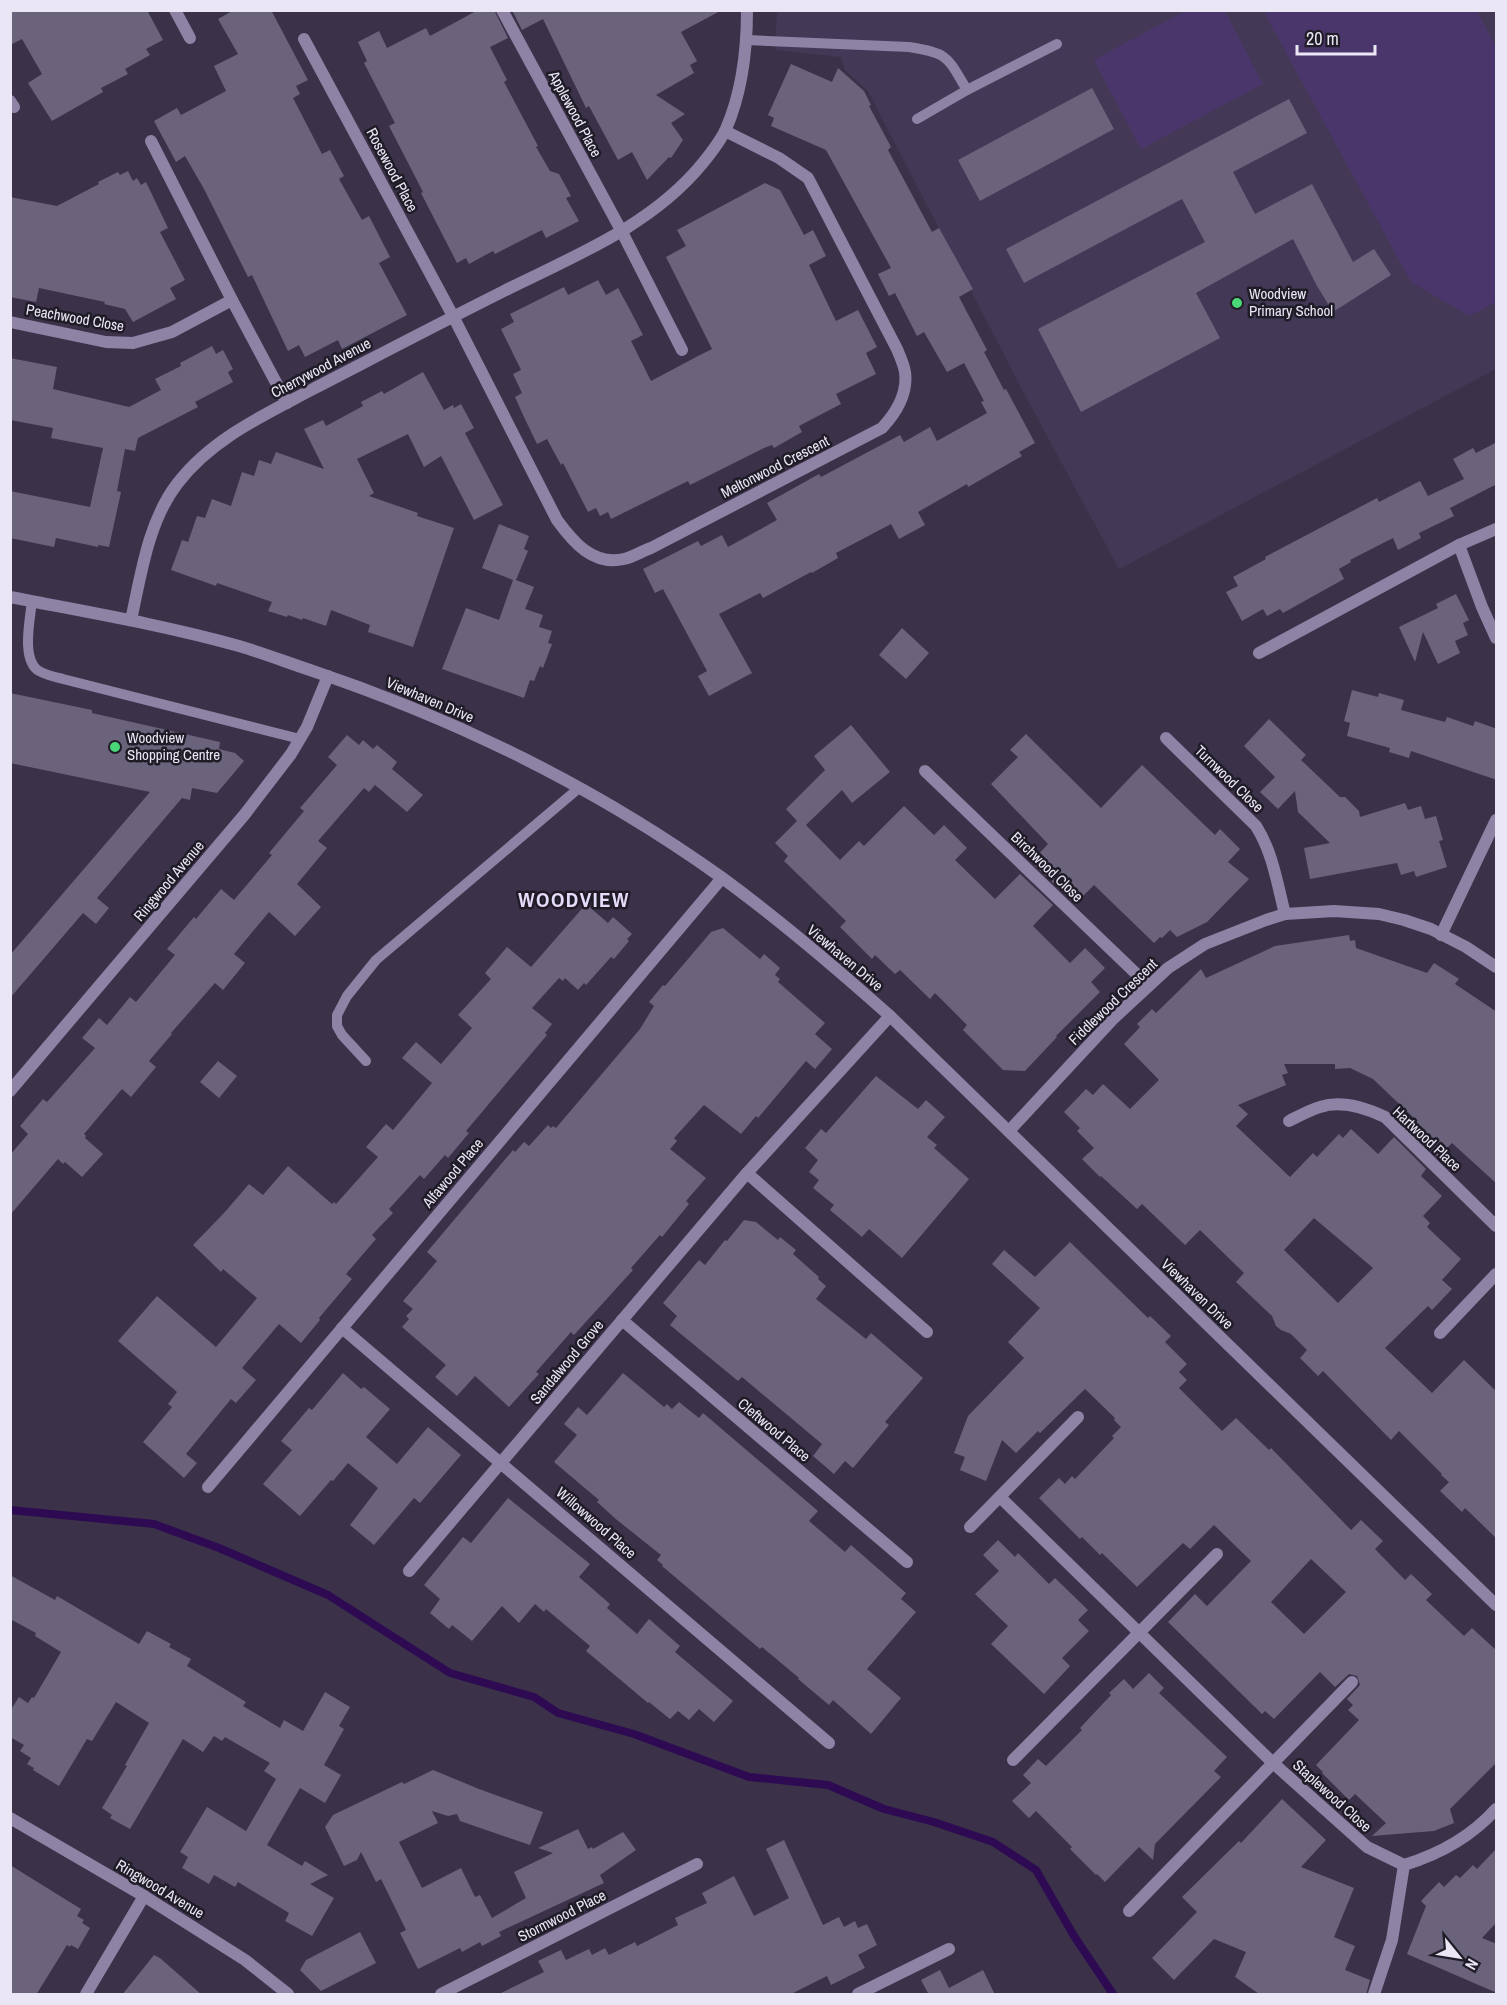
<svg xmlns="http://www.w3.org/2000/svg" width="1507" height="2005" font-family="'Archivo Narrow',sans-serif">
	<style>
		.built { fill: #433956 }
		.green { fill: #4b366b }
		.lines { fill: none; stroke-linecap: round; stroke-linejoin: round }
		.stream { stroke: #2e0a52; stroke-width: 8 }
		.building { fill: #6b627c; fill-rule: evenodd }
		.service { stroke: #8e82a5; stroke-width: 10 }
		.minor { stroke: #8e82a5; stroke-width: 12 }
		.tertiary { stroke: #8e82a5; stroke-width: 12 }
		.poi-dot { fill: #4ad778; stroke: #201c27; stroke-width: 2 }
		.labels { text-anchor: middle; stroke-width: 5; stroke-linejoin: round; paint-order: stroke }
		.street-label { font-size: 15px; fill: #ebe6f5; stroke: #201c27 }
		.poi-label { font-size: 15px; fill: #ebe6f5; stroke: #201c27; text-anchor: start }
		.district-label { font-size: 21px; font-weight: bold; letter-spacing: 1.5px; fill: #e6dcfa; stroke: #201c27 }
	</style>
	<rect width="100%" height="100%" fill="#3b3249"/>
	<polygon class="built" points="777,11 1496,11 1496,369 1119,569 1025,395 868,91 845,70 841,57 775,50"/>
	<g class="green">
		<polygon points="1187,10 1225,11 1263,84 1141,149 1094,60"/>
		<polygon points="1272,10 1477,11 1496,47 1496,302 1469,316 1411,282 1265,14"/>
	</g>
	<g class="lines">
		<polyline class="stream" points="10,1510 154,1524 219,1548 328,1595 450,1673 534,1697 558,1713 634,1734 749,1777 828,1785 884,1809 934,1822 993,1842 1036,1870 1074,1936 1113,1994"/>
	</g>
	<g class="building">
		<polygon points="10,10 147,10 163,40 146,49 150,55 125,69 128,74 101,88 103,92 52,121 28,83 42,74 22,39 10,45"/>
		<polygon points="234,10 271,10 308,80 296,86 300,94 293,98 322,154 330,150 344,176 339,179 362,220 369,216 390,257 379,263 407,315 342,349 338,340 305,357 299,345 288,351 252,275 248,277 204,189 185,156 176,162 154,121 177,108 181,115 226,91 214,66 238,54 218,19"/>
		<polygon points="478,10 494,10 508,38 490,47 507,80 504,82 538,146 536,147 550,171 559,174 571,196 566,198 579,221 546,238 542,230 495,254 493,251 469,264 466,258 457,263 421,193 423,192 389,126 395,123 364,63 367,61 358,42 379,31 387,48 426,28 430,36"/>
		<polygon points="512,10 722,10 681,32 697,61 690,65 694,73 656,95 685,114 671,123 683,140 671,158 669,157 647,180 632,152 618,160 589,106 586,108 543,19 522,30"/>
		<polygon points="791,64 832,82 838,68 864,91 871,105 869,106 891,147 888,150 932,232 939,228 973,289 959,297 987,350 984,352 1004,390 1006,389 1035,443 1019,452 1022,456 968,487 967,484 918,512 925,525 899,539 891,524 836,553 838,558 812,573 811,572 763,598 760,593 719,614 752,673 709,696 698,676 707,671 663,589 655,593 643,569 698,541 701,546 722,535 728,547 777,520 767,503 819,474 821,477 900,435 904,442 930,427 937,441 987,413 981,402 984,401 964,363 947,372 924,332 917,336 895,293 889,296 878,274 891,268 826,150 771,126 774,118 768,115"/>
		<polygon points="1092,88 1114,129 980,201 958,160"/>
		<polygon points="1289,99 1307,133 1233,172 1255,214 1312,184 1353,262 1374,249 1391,275 1333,312 1317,286 1293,239 1196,293 1220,338 1081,412 1038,329 1205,242 1182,199 1024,283 1006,249"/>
		<polygon points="128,171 133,181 137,178 141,185 146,182 168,228 160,232 185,280 170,288 176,299 133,322 125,309 104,304 105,302 39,288 36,302 10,297 10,197 57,206 99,184 98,182 118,172 120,175"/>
		<polygon points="765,183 780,190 804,235 813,230 826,256 809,265 836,321 858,310 877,347 866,353 876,374 836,394 841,404 799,426 802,432 774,448 772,445 764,448 690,485 688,481 611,519 608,512 600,516 596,508 588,512 563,463 561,465 547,439 537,444 523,415 515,397 522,393 513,374 521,370 501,329 514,322 510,314 564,287 568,295 598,280 606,295 618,288 629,308 643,335 631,341 651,381 698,356 712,349 666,257 686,246 677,230"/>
		<polygon points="212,346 216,354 223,350 233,369 228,372 233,382 195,402 198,407 138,438 135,451 125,449 117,491 121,492 109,547 98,545 98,547 56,538 54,547 10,538 10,491 90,507 103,448 51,438 53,428 10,420 10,358 57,367 53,389 129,407 161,390 155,379 181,366 180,363"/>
		<polygon points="423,372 444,410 453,405 454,408 461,404 474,428 465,433 503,505 474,520 441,456 424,467 408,434 357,459 374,493 369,496 418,513 417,516 454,528 413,647 368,632 370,625 331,610 326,626 303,618 302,620 288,615 287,617 268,611 272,602 217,583 216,586 171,570 182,540 188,542 197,516 205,518 212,499 231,506 242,472 254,476 259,460 271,464 276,452 324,469 304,429 323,420 326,426 363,406 361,402 382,391 384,394"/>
		<polygon points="1497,442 1497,484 1450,508 1454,516 1419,533 1421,538 1398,550 1393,538 1350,560 1351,562 1339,569 1344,579 1283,613 1280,609 1267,616 1263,609 1242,621 1226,592 1238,586 1233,577 1266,559 1265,557 1377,498 1379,502 1420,481 1428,496 1464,479 1453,459 1473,448 1476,453"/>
		<polygon points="499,524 529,536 524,549 528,551 516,580 534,587 525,609 543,615 539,627 552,631 548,643 552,644 543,668 540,666 534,681 530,680 524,698 442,669 466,608 499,620 513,580 482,568"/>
		<polygon points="1456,594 1469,620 1463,623 1468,635 1455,641 1460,653 1438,664 1423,632 1415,662 1399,627 1438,608 1436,604"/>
		<polygon points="902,628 929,653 906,679 879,655"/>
		<polygon points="1352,690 1378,697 1379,693 1404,700 1401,710 1445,722 1447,717 1473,726 1475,721 1497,729 1497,780 1411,751 1409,758 1389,752 1390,748 1347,736 1350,723 1344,721"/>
		<polygon points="10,693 92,710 92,713 220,742 219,749 235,753 244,761 217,793 192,788 190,800 182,798 97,898 109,908 96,924 83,913 10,998 10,955 150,792 10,763"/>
		<polygon points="1269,719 1306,755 1301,760 1340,797 1345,797 1359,811 1360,817 1405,803 1408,810 1421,806 1425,819 1436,816 1443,840 1439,841 1447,867 1416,877 1414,871 1401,875 1397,863 1310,879 1304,848 1330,843 1298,812 1295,791 1278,809 1260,792 1275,777 1244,746"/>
		<polygon points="851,725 890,772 852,803 842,790 806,825 840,860 859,841 864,846 904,806 934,835 944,825 967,848 955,860 995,899 1020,874 1053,905 1033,926 1070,963 1085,948 1105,968 1091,982 1100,992 1056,1036 1057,1037 1025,1071 1003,1070 963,1030 967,1025 935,993 930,999 900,970 895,974 875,955 872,959 840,927 846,921 784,861 788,856 775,843 797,821 786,809 825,770 814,756"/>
		<polygon points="1026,734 1101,808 1142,765 1215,835 1220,829 1240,849 1228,862 1249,879 1207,922 1177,937 1170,930 1162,938 1160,937 1154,943 1094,885 1083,896 1072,885 1064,893 1031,862 1048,844 991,784 1018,757 1010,750"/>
		<polygon points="347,735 359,745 363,740 373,749 377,745 397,762 392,769 423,795 407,812 375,785 369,792 364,788 318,841 327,848 297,884 321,907 295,936 269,912 234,954 245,963 223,990 215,983 171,1033 172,1034 149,1061 156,1067 131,1097 122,1089 84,1134 86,1136 85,1138 103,1154 82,1177 65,1162 63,1164 58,1159 10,1215 10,1155 28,1134 20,1126 43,1099 47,1102 95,1048 82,1038 99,1018 107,1025 130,997 136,1002 175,955 167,949 194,917 196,919 221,889 234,900 272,855 269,853 304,811 300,808 337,765 328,757"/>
		<polygon points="586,904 608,923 613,917 632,934 627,939 629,941 614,959 611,957 586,985 584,983 578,990 565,978 563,981 559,978 532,1008 552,1024 545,1033 547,1035 466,1131 469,1133 448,1158 445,1155 424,1179 420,1175 389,1209 393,1213 372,1235 376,1239 346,1274 352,1279 319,1318 320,1320 301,1343 279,1324 242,1368 256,1380 236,1403 231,1399 186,1454 197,1463 184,1478 143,1442 172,1407 168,1404 177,1392 118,1341 157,1296 216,1347 257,1298 223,1269 221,1272 193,1245 224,1213 249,1184 263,1195 288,1166 332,1204 334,1202 336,1204 378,1157 366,1147 386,1124 393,1130 432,1083 402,1058 416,1042 441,1064 472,1028 458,1015 491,979 485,973 507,947 531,967"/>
		<polygon points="723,928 760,959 764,954 780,968 775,975 780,979 778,982 825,1023 815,1034 832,1049 815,1069 806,1061 758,1118 756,1116 741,1134 704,1105 674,1138 677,1141 670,1149 706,1178 686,1201 689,1204 662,1237 660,1235 631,1268 633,1270 574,1335 571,1332 536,1372 539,1374 509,1407 475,1376 457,1396 435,1377 446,1365 402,1327 409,1319 406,1316 413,1309 403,1301 437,1261 427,1252 513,1150 515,1152 524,1142 529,1146 548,1125 551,1128 553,1126 556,1128 640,1029 654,1006 649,1002 663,985 665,986 711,932"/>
		<path d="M1349 935 1350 941 1355 940 1356 948 1427 973 1434 963 1459 979 1455 984 1497 1012V1184L1452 1143 1438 1157 1405 1125 1413 1117 1373 1079 1350 1068 1335 1069V1064H1284L1288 1073 1282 1075 1286 1085 1238 1105 1248 1114 1236 1126 1290 1177 1313 1153 1317 1157 1339 1134 1343 1138 1351 1129 1378 1154 1394 1137 1426 1169 1421 1176 1442 1196 1423 1216 1430 1223 1427 1227 1461 1259 1442 1280 1452 1289 1432 1310 1428 1306 1385 1348 1432 1393 1464 1360 1497 1392V1539L1465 1508 1462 1512 1440 1491 1449 1482 1441 1475 1442 1474 1399 1431 1391 1440 1323 1371 1318 1376 1300 1358 1307 1350 1291 1334 1281 1330 1276 1326 1272 1316 1236 1282 1244 1273 1200 1230 1185 1245 1142 1204 1137 1209 1101 1176 1100 1177 1082 1159 1094 1148 1077 1131 1080 1128 1064 1112 1086 1089 1093 1095 1103 1084 1130 1109 1159 1080 1124 1044 1140 1027 1137 1024 1152 1009 1156 1013 1201 969 1206 978 1275 946ZM1314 1218 1373 1268 1338 1303 1284 1250Z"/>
		<polygon points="218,1061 237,1076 219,1098 200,1082"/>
		<polygon points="876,1076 918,1109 926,1100 945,1117 927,1137 937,1145 934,1148 969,1179 902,1258 869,1229 862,1237 830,1210 834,1205 813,1188 819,1180 809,1172 818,1160 805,1148 821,1129 826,1133"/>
		<polygon points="744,1220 756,1222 778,1240 780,1237 796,1250 793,1254 819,1277 818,1279 826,1286 816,1299 866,1339 871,1333 923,1378 885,1422 889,1425 853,1468 845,1461 834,1474 813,1456 822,1444 742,1377 738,1381 670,1325 677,1316 663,1303 699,1260 705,1265 725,1240 727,1241"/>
		<path d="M1070 1242 1148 1318 1150 1316 1171 1336 1165 1342 1187 1364 1179 1372 1187 1380 1179 1388 1222 1431 1236 1418 1269 1450 1271 1448 1351 1530 1361 1520 1383 1541 1375 1549 1405 1580 1411 1574 1432 1594 1426 1600 1464 1636 1472 1628 1497 1651V1762L1450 1809 1454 1823 1434 1831 1372 1836 1386 1823 1355 1794 1349 1800 1322 1773 1323 1772 1316 1765 1359 1720 1348 1710 1353 1705 1347 1699 1360 1685 1357 1676 1349 1674 1335 1687 1320 1672 1274 1719 1265 1711 1262 1714 1168 1622 1195 1594 1207 1606 1251 1561 1214 1525 1190 1549 1183 1543 1137 1587 1102 1553 1100 1555 1082 1537 1080 1539 1039 1498 1059 1478 1065 1484 1072 1476 1075 1479 1114 1438 1112 1436 1121 1427 1114 1420 1115 1418 1085 1389 1040 1433 1038 1431 1016 1453 1002 1440 986 1481 960 1470 965 1457 954 1453 968 1416 1024 1358 1008 1342 1040 1308 992 1264 1004 1250 1035 1277ZM1311 1559 1346 1592 1304 1634 1271 1602Z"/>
		<polygon points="343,1373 361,1389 364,1387 390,1409 366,1437 397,1464 428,1427 461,1455 420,1503 414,1498 374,1545 350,1525 378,1488 348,1463 333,1481 331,1480 300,1516 263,1484 292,1450 281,1441 309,1408 312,1410"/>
		<polygon points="623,1373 664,1407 667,1404 672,1409 679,1402 699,1418 703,1413 818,1511 809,1521 845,1552 851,1545 906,1593 901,1599 916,1612 867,1669 901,1698 871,1734 833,1700 829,1705 798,1679 799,1678 762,1647 760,1649 662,1566 663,1565 657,1560 661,1555 617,1520 597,1502 599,1500 554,1462 577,1435 564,1424 578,1407 587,1415"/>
		<polygon points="508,1498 590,1564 579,1577 610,1604 607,1608 637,1634 649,1619 680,1646 675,1652 733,1701 714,1722 699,1709 689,1720 678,1711 670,1719 649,1702 648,1703 586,1651 590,1646 546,1609 544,1612 535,1604 519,1623 502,1606 472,1641 452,1625 449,1629 430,1613 440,1599 424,1585 463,1537 471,1543"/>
		<polygon points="998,1540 1015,1557 1018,1553 1049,1584 1055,1578 1088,1610 1078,1620 1089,1631 1062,1658 1070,1666 1044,1694 991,1644 1008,1626 975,1594 999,1571 983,1555"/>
		<polygon points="10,1575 55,1600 57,1596 139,1644 147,1631 171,1644 169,1647 191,1659 187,1666 246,1702 243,1706 280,1728 284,1720 303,1731 325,1692 350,1707 339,1726 344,1729 324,1765 341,1775 325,1803 300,1788 267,1845 302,1866 305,1861 328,1875 310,1884 334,1898 312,1936 285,1921 289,1913 238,1882 235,1887 214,1875 209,1884 182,1868 188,1857 180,1852 207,1807 246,1831 276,1779 264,1771 270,1763 225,1737 222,1741 214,1736 203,1752 183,1739 130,1829 110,1818 112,1815 102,1808 127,1766 125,1765 149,1723 116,1702 92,1741 87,1739 59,1786 33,1770 34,1768 27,1764 31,1758 20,1751 24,1745 10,1737 10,1711 19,1697 28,1703 32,1697 34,1698 61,1652 35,1636 36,1633 10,1619"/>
		<polygon points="1149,1673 1164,1688 1159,1693 1227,1757 1214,1771 1221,1777 1155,1844 1153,1860 1139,1847 1105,1882 1097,1874 1096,1875 1070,1849 1072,1847 1036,1811 1029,1818 1012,1801 1031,1783 1023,1775 1038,1759 1046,1766 1082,1730 1080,1728 1111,1695 1109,1693 1124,1679 1133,1689"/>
		<polygon points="433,1770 479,1789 543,1812 530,1845 460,1821 457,1814 448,1816 432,1811 438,1823 399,1842 422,1888 461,1868 475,1897 480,1895 492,1918 526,1898 514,1872 553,1853 538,1848 578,1829 588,1849 592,1847 593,1849 623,1832 636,1850 600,1875 604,1883 499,1932 501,1936 482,1946 480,1942 462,1952 460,1948 418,1969 400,1933 406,1930 381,1879 376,1882 361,1852 357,1860 344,1866 325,1827 333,1815 402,1782 404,1784"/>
		<polygon points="1282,1799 1326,1840 1301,1867 1354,1888 1334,1937 1355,1946 1345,1970 1370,1980 1366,1995 1259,1994 1235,1977 1246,1952 1214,1939 1174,1980 1152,1958 1197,1912 1182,1897 1239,1841 1241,1843"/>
		<polygon points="784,1840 823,1925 839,1917 844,1927 855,1921 858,1928 867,1924 877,1945 858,1955 865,1968 831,1985 827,1976 789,1995 497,1995 544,1972 538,1961 561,1950 566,1960 589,1949 592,1955 605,1948 609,1955 635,1942 637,1946 678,1925 675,1918 707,1903 702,1893 734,1876 754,1916 789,1898 766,1849"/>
		<polygon points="1497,1848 1497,1922 1482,1938 1497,1944 1497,1993 1407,1954 1426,1906 1421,1901 1439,1882 1444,1887 1456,1875 1460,1878 1473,1865 1477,1869"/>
		<polygon points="10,1865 81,1909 77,1916 84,1920 82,1923 90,1928 78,1949 71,1945 70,1947 67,1945 36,1995 10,1995"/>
		<polygon points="360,1932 376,1963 321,1991 300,1970 306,1960"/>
		<polygon points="154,1955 160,1958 202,1995 122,1995"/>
		<polygon points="940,1970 949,1988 983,1970 995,1995 929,1995 921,1980"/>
	</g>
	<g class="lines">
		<g class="service">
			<path d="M747 40 909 47C949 53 947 57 967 90L1057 44"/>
			<polyline points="917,119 967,90"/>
			<path d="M32 601C30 620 21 660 39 671 46 675 55 677 63 679L300 739"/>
			<polyline points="366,1061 342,1035 337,1026 337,1015 347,996 376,960 579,788"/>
		</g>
		<g class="minor">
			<polyline points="175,10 190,38"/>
			<polyline points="502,10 622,232 682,350"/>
			<path d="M304 39 453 316 557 520C573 542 593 566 624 559 633 557 642 551 651 548L882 428C896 413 908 394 905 372 904 365 900 356 897 349L808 178 779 158 725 131"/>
			<polyline points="10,101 14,107"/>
			<polyline points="151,141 232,300 287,403"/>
			<polyline points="10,322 106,342 133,343 172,332 232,300"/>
			<polyline points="1459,545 1482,607 1496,638"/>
			<path d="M131 620C141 575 148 522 177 484 211 439 264 415 313 389 377 356 440 323 504 291 574 256 651 226 702 164 711 153 720 142 726 129 742 92 747 50 747 10"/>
			<polyline points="1259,653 1459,545 1496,529"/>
			<path d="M1166 738 1256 826C1273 853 1277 883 1285 914"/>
			<polyline points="925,771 1148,985"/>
			<polyline points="1441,935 1496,820"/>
			<polyline points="10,1091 245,814 291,754 307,727 328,676"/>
			<path d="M1289 1121C1299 1116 1310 1110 1320 1107 1341 1100 1366 1108 1385 1117L1496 1226"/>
			<polyline points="1009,1131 1114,1018 1168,968 1205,944 1266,920 1285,914 1334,911 1379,914 1404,920 1431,929 1466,947 1496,967"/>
			<polyline points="747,1173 927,1332"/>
			<polyline points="622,1320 907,1562"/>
			<polyline points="342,1328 829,1743"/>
			<polyline points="1440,1333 1496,1274"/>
			<polyline points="208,1487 722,878"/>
			<path d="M1000 1497 1273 1763 1367 1847 1404 1865C1440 1854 1471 1837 1496 1809"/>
			<polyline points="970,1527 1078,1417"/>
			<polyline points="409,1571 747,1173 890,1016"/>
			<polyline points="1013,1760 1217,1554"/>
			<polyline points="10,1818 144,1896 245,1960 288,1994"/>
			<polyline points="1129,1911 1352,1682"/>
			<polyline points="86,1994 144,1896"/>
			<polyline points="441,1994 697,1864"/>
			<polyline points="858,1994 949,1949"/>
			<polyline points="1374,1994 1392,1940 1404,1865"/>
		</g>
		<path class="tertiary" d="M10 597C87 612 164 625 239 646 263 653 286 662 310 670 456 719 595 787 721 877 780 920 835 967 890 1016L1496 1605"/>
	</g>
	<g class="poi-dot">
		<circle cx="1237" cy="303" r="6"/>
		<circle cx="115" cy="747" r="6"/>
	</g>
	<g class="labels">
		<g class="street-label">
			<text transform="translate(575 114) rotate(62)" y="5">Applewood Place</text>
			<text transform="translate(392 170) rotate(62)" y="5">Rosewood Place</text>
			<text transform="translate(75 318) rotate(10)" y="5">Peachwood Close</text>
			<text transform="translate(321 368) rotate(-28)" y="5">Cherrywood Avenue</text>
			<text transform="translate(775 467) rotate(-27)" y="5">Meltonwood Crescent</text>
			<text transform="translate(430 700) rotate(23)" y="5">Viewhaven Drive</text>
			<text transform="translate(1229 779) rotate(44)" y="5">Turnwood Close</text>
			<text transform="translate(1047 867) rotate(44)" y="5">Birchwood Close</text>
			<text transform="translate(169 881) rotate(-50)" y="5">Ringwood Avenue</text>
			<text transform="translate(845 958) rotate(40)" y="5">Viewhaven Drive</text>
			<text transform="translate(1113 1002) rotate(-44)" y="5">Fiddlewood Crescent</text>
			<text transform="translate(1427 1139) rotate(43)" y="5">Hartwood Place</text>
			<text transform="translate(453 1173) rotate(-50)" y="5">Alfawood Place</text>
			<text transform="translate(1197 1294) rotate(44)" y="5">Viewhaven Drive</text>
			<text transform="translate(567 1362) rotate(-50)" y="5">Sandalwood Grove</text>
			<text transform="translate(774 1430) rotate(40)" y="5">Cleftwood Place</text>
			<text transform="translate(596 1523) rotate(41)" y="5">Willowwood Place</text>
			<text transform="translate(1332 1796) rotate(42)" y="5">Staplewood Close</text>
			<text transform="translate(160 1889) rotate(31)" y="5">Ringwood Avenue</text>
			<text transform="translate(562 1916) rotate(-27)" y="5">Stormwood Place</text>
		</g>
		<g class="poi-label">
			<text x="1249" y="299">Woodview<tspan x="1249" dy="17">Primary School</tspan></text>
			<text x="127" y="743">Woodview<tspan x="127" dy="17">Shopping Centre</tspan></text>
		</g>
		<g class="district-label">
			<text x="574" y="907">WOODVIEW</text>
		</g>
	</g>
	<rect width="1507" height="2005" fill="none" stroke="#ebe6f5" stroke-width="24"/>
	<g transform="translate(1459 1957) rotate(120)" stroke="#201c27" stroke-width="4.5" paint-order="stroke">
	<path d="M0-4.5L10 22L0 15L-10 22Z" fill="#ebe6f5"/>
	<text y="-9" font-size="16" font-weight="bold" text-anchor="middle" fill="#ebe6f5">N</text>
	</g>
	<path d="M1297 45v9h78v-9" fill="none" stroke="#ebe6f5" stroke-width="3"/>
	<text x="1306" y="45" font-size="18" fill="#ebe6f5" stroke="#201c27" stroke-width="4.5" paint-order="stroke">20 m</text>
</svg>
